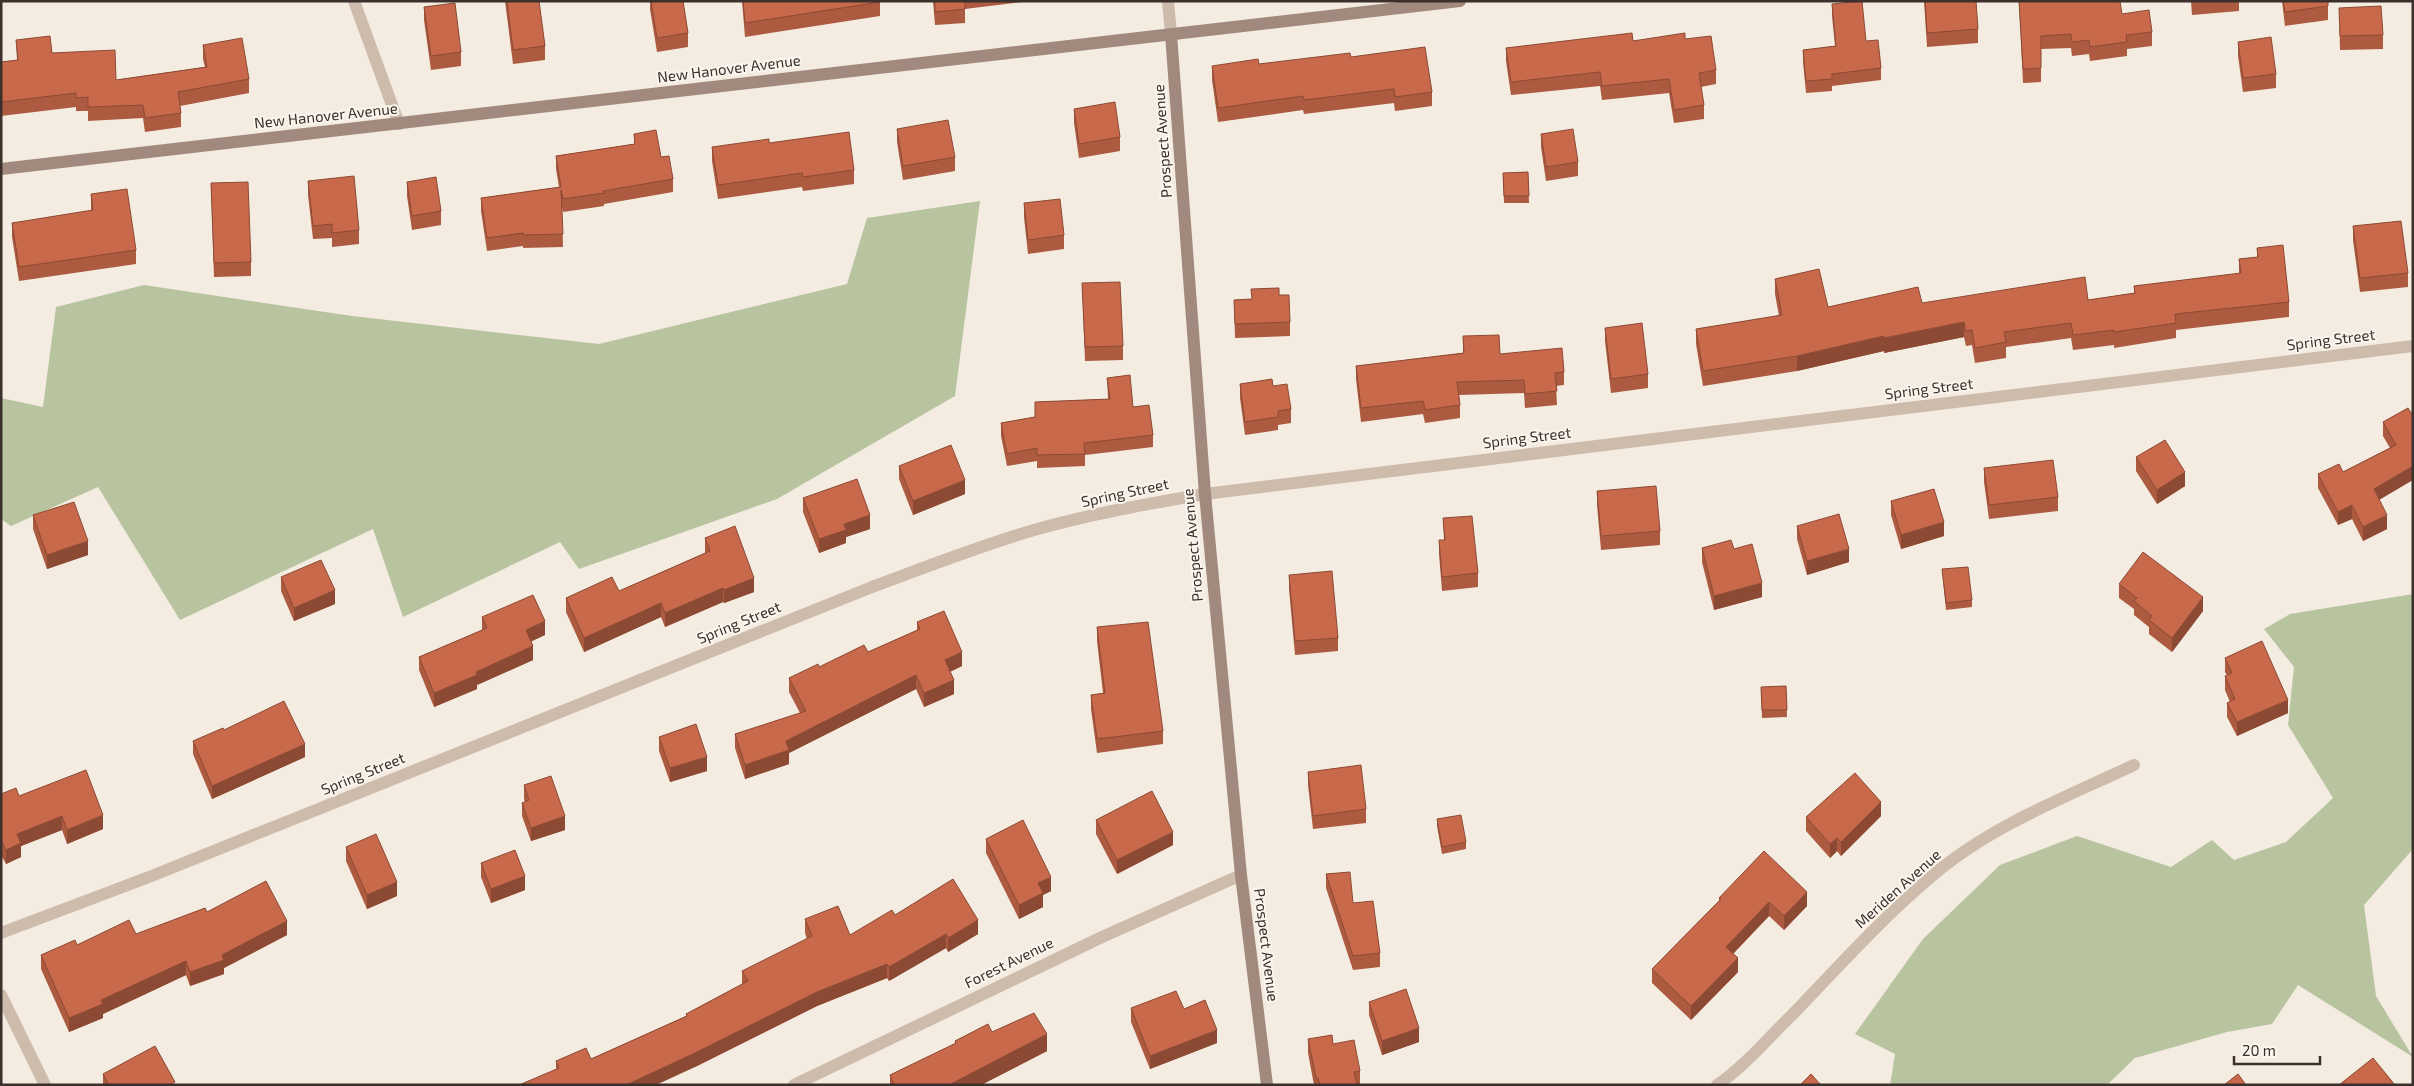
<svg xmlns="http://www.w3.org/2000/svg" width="2414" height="1086" font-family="'Exo 2',sans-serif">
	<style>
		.green { fill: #b8c4a0 }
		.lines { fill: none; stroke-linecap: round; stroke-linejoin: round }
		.street { stroke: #cdbbac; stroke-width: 12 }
		.secondary { stroke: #a18a7d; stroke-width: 12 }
		.wall { fill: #ac5a40 }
		.shaded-wall { fill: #8c4a34 }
		.building { fill: #c8694b; stroke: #8c4a34 }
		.labels { text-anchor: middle; stroke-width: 4; stroke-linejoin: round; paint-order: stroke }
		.street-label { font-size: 15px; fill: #3b302b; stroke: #fbf5ee }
	</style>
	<rect width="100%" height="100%" fill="#f4ebe1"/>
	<g class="green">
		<polygon points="980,201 955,396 777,499 579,569 560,542 403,617 373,529 180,620 98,487 11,526 1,519 1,398 43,407 56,307 144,285 352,316 599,344 847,284 867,218"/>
		<polygon points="2413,594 2413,849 2364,905 2376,996 2413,1057 2298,985 2272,1024 2227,1032 2135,1058 2107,1085 1890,1085 1895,1054 1855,1034 1923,939 2000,865 2077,836 2171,867 2212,840 2234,860 2286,842 2333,798 2288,725 2294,667 2264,629 2290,614"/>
	</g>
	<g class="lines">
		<g class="street">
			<polyline points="354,1 399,124"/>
			<polyline points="1168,1 1171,34"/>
			<path d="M1 933 149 877 872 587C926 567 979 546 1034 530 1090 514 1147 504 1205 494L2413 346"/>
			<polyline points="1,995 45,1085"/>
			<polyline points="794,1085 1102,937 1241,875"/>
			<path d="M1717 1085C1745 1066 1768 1038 1792 1015 1837 968 1882 918 1932 876 1990 826 2066 797 2134 765"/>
		</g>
		<g class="secondary">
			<polyline points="1171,34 1205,494 1241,875 1267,1085"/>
			<polyline points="1,169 1460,1"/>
		</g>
	</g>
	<g class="wall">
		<polygon points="505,1 539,1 545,46 545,60 513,64"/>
		<polygon points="650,1 683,1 688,33 688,47 657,52 650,9"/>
		<polygon points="742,1 880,1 880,16 745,37"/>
		<polygon points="933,1 1029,1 965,9 965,23 935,25"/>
		<polygon points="1924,1 1978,29 1978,43 1927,47"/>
		<polygon points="2019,1 2122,14 2152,32 2152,46 2127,49 2127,56 2090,61 2089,54 2072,56 2071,48 2041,49 2041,82 2023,83"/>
		<polygon points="2191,1 2239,1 2239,11 2192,15"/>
		<polygon points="2282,1 2328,1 2328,20 2285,26"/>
		<polygon points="1832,4 1866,41 1881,68 1881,80 1832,86 1832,91 1806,93 1803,62 1803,50 1835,46 1832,16"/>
		<polygon points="424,7 461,52 461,66 431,70 424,20"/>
		<polygon points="2339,8 2383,35 2383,49 2340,50"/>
		<polygon points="1685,39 1716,70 1716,84 1701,87 1704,105 1704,119 1674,123 1669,93 1602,100 1600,86 1511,95 1506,61 1506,48 1633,41"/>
		<polygon points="16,40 52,53 116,80 205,67 203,59 203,45 249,79 249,93 180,106 181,113 181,127 145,132 143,118 88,121 88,111 76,111 76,107 1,116 1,62 17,60"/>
		<polygon points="2238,42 2276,74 2276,88 2243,92 2238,56"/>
		<polygon points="1351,57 1432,92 1432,106 1395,111 1394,103 1304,114 1303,110 1218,122 1212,80 1212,66 1259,64"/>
		<polygon points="1074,109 1120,137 1120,151 1079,158 1074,123"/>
		<polygon points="897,129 955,157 955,171 903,180 897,142"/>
		<polygon points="634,134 661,157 673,179 673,192 604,204 604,206 563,212 562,207 563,247 523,248 523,246 487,251 481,211 481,198 559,187 556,169 556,156 634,144"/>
		<polygon points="1541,134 1578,162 1578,176 1546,181 1541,147"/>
		<polygon points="769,143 854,170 854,184 803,191 802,187 718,199 712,161 712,147"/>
		<polygon points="1528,172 1529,203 1504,203 1503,173"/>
		<polygon points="308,181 359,230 359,244 332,247 332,238 313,239 308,195"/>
		<polygon points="407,182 441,211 441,225 412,230 407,196"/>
		<polygon points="211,183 251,262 251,276 214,277"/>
		<polygon points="91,194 136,250 136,264 19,281 12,237 12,223 91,211"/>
		<polygon points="1024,203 1064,235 1064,249 1028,254 1024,217"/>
		<polygon points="2353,226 2408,273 2408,287 2360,292 2353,240"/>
		<polygon points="2257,248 2289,302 2289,317 2176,330 2176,338 2114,348 2114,345 2073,350 2071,338 2006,347 2006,358 1975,363 1972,345 1966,346 1964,337 1884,353 1884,351 1797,371 1703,386 1696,344 1696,329 1779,316 1775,294 1775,279 1828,307 1922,303 2088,300 2134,293 2134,286 2239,274 2239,259 2257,257"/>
		<polygon points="1082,283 1123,346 1123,360 1085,361"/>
		<polygon points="1279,295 1290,322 1290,336 1235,338 1234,300 1251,299"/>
		<polygon points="1605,328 1648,374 1648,388 1611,393 1605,341"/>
		<polygon points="1463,336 1500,354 1564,372 1564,385 1556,386 1557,405 1525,408 1524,393 1459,395 1460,405 1460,418 1425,423 1423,414 1361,422 1356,379 1356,366 1463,353"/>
		<polygon points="1107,378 1133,407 1153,435 1153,447 1085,455 1085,466 1037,468 1037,461 1007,466 1001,436 1001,423 1035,417 1035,402 1108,399"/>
		<polygon points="1240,384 1273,386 1291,409 1291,423 1278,425 1278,430 1245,435 1240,398"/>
		<polygon points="2408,408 2379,500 2387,529 2363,541 2352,519 2338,525 2318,488 2318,474 2343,472 2390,448 2383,436 2383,422"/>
		<polygon points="2136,457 2185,486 2157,504 2136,471"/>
		<polygon points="899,466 965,494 913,515 899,479"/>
		<polygon points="1984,468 2058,497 2058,511 1989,519 1984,482"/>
		<polygon points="1597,491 1660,531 1660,545 1601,550 1597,505"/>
		<polygon points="803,498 870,529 846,537 846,543 819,553 803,512"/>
		<polygon points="1891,501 1944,536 1901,549 1891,515"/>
		<polygon points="33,515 88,555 47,569 33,529"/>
		<polygon points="1443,518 1478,573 1478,587 1442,591 1439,554 1439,540 1444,540"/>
		<polygon points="1797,526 1849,562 1807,575 1797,539"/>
		<polygon points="705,538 754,592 724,603 723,602 665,627 661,617 584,652 566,612 566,598 619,591 705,553"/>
		<polygon points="1702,548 1734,549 1762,597 1714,610 1702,562"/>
		<polygon points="1942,569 1972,600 1972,607 1946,610"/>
		<polygon points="1289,575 1338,638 1338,651 1295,655 1289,589"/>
		<polygon points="281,577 335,604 294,621 281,591"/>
		<polygon points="2119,584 2203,611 2172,652 2149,634 2149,627 2134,615 2134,609 2119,598"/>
		<polygon points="482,617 545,635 531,641 533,660 477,685 477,689 434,707 419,670 419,657 482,630"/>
		<polygon points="917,622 962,666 950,672 954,694 924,707 916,689 789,753 789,764 745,779 735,748 735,734 800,713 789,692 789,678 819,667 868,652 917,630"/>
		<polygon points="1097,627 1163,731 1163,744 1097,753 1091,709 1091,695 1103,693 1097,641"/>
		<polygon points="2225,658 2288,713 2237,736 2227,717 2227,703 2230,702 2225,690 2225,676 2227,675 2225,672"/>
		<polygon points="1786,686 1787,717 1762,718 1761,687"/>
		<polygon points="224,730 305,757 212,799 193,754 193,741"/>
		<polygon points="659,737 707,771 670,782 659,751"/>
		<polygon points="1308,772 1366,809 1366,823 1313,829 1308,785"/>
		<polygon points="524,785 565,830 531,841 522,816 522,803 525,802 524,799"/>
		<polygon points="1,794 19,796 103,829 67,844 62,830 21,846 21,857 6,864 1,855"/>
		<polygon points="1881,816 1841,856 1837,851 1830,858 1806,831 1806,817"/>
		<polygon points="1437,819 1466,842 1466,849 1442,854 1437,826"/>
		<polygon points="1096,820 1173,845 1117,874 1096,834"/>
		<polygon points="986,839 1051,891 1043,895 1043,907 1019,919 986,853"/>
		<polygon points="346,847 397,896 367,909 346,861"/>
		<polygon points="481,863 525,890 491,903 481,877"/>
		<polygon points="1326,874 1353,903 1380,953 1380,967 1353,970 1326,888"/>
		<polygon points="1719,898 1807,906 1784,930 1769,916 1733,954 1738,972 1691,1020 1652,983 1652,969 1719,901"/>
		<polygon points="207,912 287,935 224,968 224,974 190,986 186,975 103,1014 103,1018 69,1032 41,969 41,955 77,945 136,934"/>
		<polygon points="895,915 978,934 948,952 946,948 889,981 887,978 817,1006 695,1067 556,1069 556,1061 591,1059 686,1016 686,1014 742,984 742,971 807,939 805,933 805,919 850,935"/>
		<polygon points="1369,1002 1419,1042 1382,1055 1369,1015"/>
		<polygon points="1131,1008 1184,1009 1217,1043 1150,1069 1131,1022"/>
		<polygon points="992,1032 1047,1051 981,1085 890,1085 890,1075 955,1044 955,1041"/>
		<polygon points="1308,1039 1333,1044 1360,1071 1360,1084 1314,1085 1308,1053"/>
		<polygon points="103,1074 175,1085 103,1085"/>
	</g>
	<g class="shaded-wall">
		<polygon points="1964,322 1964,337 1884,353 1884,338"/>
		<polygon points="1884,336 1884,351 1797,371 1797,356"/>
		<polygon points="2413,466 2413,480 2374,503 2374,489"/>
		<polygon points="2185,472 2185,486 2157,504 2157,490"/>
		<polygon points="965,480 965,494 913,515 913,501"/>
		<polygon points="2352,505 2352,519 2338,525 2338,512"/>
		<polygon points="870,515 870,529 846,537 846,543 819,553 819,539 844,524"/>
		<polygon points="2387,515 2387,529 2363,541 2363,527"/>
		<polygon points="1944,522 1944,536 1901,549 1901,535"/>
		<polygon points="88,541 88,555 47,569 47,555"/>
		<polygon points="1849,549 1849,562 1807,575 1807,561"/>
		<polygon points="754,578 754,592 724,603 724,590"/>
		<polygon points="1762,583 1762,597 1714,610 1714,596"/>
		<polygon points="723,588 723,602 665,627 665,613"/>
		<polygon points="335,590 335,604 294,621 294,608"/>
		<polygon points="2203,597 2203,611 2172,652 2172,638"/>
		<polygon points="661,603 661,617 584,652 584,638"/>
		<polygon points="545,621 545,635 526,644 526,630"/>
		<polygon points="533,646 533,660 477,685 477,689 434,707 434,693 476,672"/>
		<polygon points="962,652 962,666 945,674 945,660"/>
		<polygon points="916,675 916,689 789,753 789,764 745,779 745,765 786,741"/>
		<polygon points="954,680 954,694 924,707 924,693"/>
		<polygon points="2288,700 2288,713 2237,736 2237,722"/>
		<polygon points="305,744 305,757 212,799 212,786"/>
		<polygon points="707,757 707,771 670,782 670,768"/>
		<polygon points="1881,802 1881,816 1841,856 1841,842"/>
		<polygon points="103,815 103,829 67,844 67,830"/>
		<polygon points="62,816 62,830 21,846 21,857 6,864 6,850 17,834"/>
		<polygon points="565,816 565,830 531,841 531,828"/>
		<polygon points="1173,832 1173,845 1117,874 1117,860"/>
		<polygon points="1837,838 1837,851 1830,858 1830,844"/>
		<polygon points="525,876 525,890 491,903 491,889"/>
		<polygon points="1051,877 1051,891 1043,895 1043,907 1019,919 1019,905 1038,883"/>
		<polygon points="397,882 397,896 367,909 367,895"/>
		<polygon points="1807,892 1807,906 1784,930 1784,916"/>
		<polygon points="1769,902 1769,916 1726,961 1726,947"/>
		<polygon points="978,920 978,934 948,952 948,938"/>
		<polygon points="287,921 287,935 224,968 224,974 190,986 190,972"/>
		<polygon points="946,934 946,948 889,981 889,967"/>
		<polygon points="1738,958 1738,972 1691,1020 1691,1006"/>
		<polygon points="186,961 186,975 103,1014 103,1018 69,1032 69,1018 101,1000"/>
		<polygon points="887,964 887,978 817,1006 695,1067 656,1085 626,1085 817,992"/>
		<polygon points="1419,1028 1419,1042 1382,1055 1382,1041"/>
		<polygon points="1217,1030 1217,1043 1150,1069 1150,1056"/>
		<polygon points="1047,1034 1047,1051 981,1085 949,1085"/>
	</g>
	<g class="building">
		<polygon points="507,1 539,1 545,46 513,50"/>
		<polygon points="651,1 683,1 688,33 657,38"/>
		<polygon points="743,1 880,1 880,2 745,23"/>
		<polygon points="935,1 965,1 965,9 935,12"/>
		<polygon points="1862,1 1866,41 1878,40 1881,68 1832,74 1832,79 1806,81 1803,50 1836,46 1832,4"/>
		<polygon points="1925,1 1976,1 1978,29 1927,33"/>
		<polygon points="2019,1 2120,1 2122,14 2149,10 2152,32 2126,35 2127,42 2090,47 2089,40 2072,42 2071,34 2041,36 2041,68 2023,69"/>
		<polygon points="2283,1 2328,1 2328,6 2285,12"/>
		<polygon points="455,3 461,52 431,56 424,7"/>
		<polygon points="2381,6 2383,35 2340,36 2339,8"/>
		<polygon points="1632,33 1633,41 1685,33 1685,39 1711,36 1716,70 1699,73 1704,105 1674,110 1669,79 1602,86 1600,72 1511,82 1506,48"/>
		<polygon points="50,36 52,53 115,50 116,80 207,67 203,45 242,38 249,79 178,92 181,113 145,118 143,105 88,107 88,97 76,98 76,93 1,102 1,62 18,60 16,40"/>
		<polygon points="2271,37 2276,74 2243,78 2238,42"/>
		<polygon points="1425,47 1432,92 1395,97 1394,89 1304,100 1303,96 1218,108 1212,66 1258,59 1259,64 1350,53 1351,57"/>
		<polygon points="1115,102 1120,137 1079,144 1074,109"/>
		<polygon points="948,120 955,157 903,166 897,129"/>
		<polygon points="1573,129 1578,162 1546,167 1541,134"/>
		<polygon points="656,130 661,157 669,156 673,179 603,191 604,193 563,199 561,190 563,234 523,235 523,233 487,238 481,198 561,187 556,156 635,144 634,134"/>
		<polygon points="849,132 854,170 803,177 802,173 718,185 712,147 769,139 769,143"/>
		<polygon points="1528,172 1529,196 1504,196 1503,173"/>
		<polygon points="354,176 359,230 332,233 332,224 313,226 308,181"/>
		<polygon points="436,177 441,211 412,216 407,182"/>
		<polygon points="248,182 251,262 214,263 211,183"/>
		<polygon points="127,189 136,250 19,267 12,223 93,210 91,194"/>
		<polygon points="1060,199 1064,235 1028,240 1024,203"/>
		<polygon points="2401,221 2408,273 2360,278 2353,226"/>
		<polygon points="2283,245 2289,302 2175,314 2176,323 2114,332 2114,330 2073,335 2071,323 2004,332 2006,342 1975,348 1972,330 1966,331 1964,322 1884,338 1884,336 1797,356 1703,371 1696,329 1782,315 1775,279 1819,269 1828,307 1918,287 1922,303 2085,277 2088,300 2135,293 2134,286 2241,273 2239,259 2258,257 2257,248"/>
		<polygon points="1120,282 1123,346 1085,347 1082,283"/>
		<polygon points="1279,288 1279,295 1289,295 1290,322 1235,324 1234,300 1252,299 1251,289"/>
		<polygon points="1642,323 1648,374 1611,379 1605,328"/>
		<polygon points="1499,335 1500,354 1562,348 1564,372 1555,373 1557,391 1525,394 1524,380 1457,382 1460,405 1425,410 1423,401 1361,408 1356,366 1464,353 1463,336"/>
		<polygon points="1130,375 1133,407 1149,405 1153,435 1084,443 1085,454 1037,455 1037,448 1007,454 1001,423 1035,417 1035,402 1110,399 1107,378"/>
		<polygon points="1272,379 1273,386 1287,384 1291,409 1278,411 1278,417 1245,422 1240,384"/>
		<polygon points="2408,408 2413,416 2413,466 2374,489 2387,515 2363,527 2352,505 2338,512 2318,474 2339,464 2343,472 2396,445 2383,422"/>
		<polygon points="2165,440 2185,472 2157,490 2136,457"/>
		<polygon points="951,445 965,480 913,501 899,466"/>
		<polygon points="2053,460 2058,497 1989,505 1984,468"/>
		<polygon points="857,479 870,515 844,524 846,530 819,539 803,498"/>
		<polygon points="1656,486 1660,531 1601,536 1597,491"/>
		<polygon points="1934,489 1944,522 1901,535 1891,501"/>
		<polygon points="74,502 88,541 47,555 33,515"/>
		<polygon points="1839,514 1849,549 1807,561 1797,526"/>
		<polygon points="1472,516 1478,573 1442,577 1439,540 1445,540 1443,518"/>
		<polygon points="735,526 754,578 724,590 723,588 665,613 661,603 584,638 566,598 612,577 619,591 710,551 705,538"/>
		<polygon points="1731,540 1734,549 1752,544 1762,583 1714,596 1702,548"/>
		<polygon points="2143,552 2203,597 2172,638 2149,620 2152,616 2134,601 2137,598 2119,584"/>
		<polygon points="321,560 335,590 294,608 281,577"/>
		<polygon points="1968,567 1972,600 1946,603 1942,569"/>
		<polygon points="1332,571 1338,638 1295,641 1289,575"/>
		<polygon points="533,595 545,621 526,630 533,646 476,672 477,675 434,693 419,657 487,628 482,617"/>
		<polygon points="944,611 962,652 945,660 954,680 924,693 916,675 786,741 789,750 745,765 735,734 806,711 789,678 818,664 819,667 864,645 868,652 920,629 917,622"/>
		<polygon points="1148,622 1163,731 1097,739 1091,695 1105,693 1097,627"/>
		<polygon points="2262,641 2288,700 2237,722 2227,703 2235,699 2225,676 2232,673 2225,658"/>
		<polygon points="1786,686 1787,710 1762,710 1761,687"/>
		<polygon points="284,701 305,744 212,786 193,741 223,728 224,730"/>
		<polygon points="696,724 707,757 670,768 659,737"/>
		<polygon points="1361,765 1366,809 1313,816 1308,772"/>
		<polygon points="86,770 103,815 67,830 62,816 17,834 21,843 6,850 1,841 1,794 16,788 19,796"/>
		<polygon points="1855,773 1881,802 1841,842 1837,838 1830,844 1806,817"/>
		<polygon points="551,776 565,816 531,828 522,803 529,800 524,785"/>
		<polygon points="1152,791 1173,832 1117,860 1096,820"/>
		<polygon points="1461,815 1466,842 1442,847 1437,819"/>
		<polygon points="1023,820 1051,877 1038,883 1043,893 1019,905 986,839"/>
		<polygon points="376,834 397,882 367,895 346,847"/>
		<polygon points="515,850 525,876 491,889 481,863"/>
		<polygon points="1764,851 1807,892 1784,916 1769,902 1726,947 1738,958 1691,1006 1652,969 1721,899 1719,898"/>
		<polygon points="1350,872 1353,903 1373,901 1380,953 1353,956 1326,874"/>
		<polygon points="953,879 978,920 948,938 946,934 889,967 887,964 817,992 695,1053 626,1085 519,1085 559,1068 556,1061 586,1048 591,1059 687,1016 686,1014 748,981 742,971 812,936 805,919 838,906 850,935 892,910 895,915"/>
		<polygon points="266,881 287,921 222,955 224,960 190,972 186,961 101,1000 103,1004 69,1018 41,955 75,940 77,945 129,920 136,934 205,908 207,912"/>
		<polygon points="1406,989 1419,1028 1382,1041 1369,1002"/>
		<polygon points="1176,991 1184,1009 1205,1000 1217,1030 1150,1056 1131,1008"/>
		<polygon points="1034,1013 1047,1034 949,1085 894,1085 890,1075 956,1043 955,1041 988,1024 992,1032"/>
		<polygon points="1332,1035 1333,1044 1354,1040 1360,1071 1354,1072 1357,1085 1320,1085 1318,1078 1316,1078 1308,1039"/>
		<polygon points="155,1046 175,1082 170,1085 109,1085 103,1074"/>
		<polygon points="2373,1058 2395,1085 2339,1085"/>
		<polygon points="1811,1074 1821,1085 1800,1085"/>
		<polygon points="2238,1074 2246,1085 2224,1085"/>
	</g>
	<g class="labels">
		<g class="street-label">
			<text transform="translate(729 69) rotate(-7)" y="5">New Hanover Avenue</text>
			<text transform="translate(326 116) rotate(-6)" y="5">New Hanover Avenue</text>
			<text transform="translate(1163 141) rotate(-94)" y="5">Prospect Avenue</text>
			<text transform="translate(2331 340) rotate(-7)" y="5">Spring Street</text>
			<text transform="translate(1929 389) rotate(-7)" y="5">Spring Street</text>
			<text transform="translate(1527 438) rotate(-7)" y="5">Spring Street</text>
			<text transform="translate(1125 493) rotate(-12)" y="5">Spring Street</text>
			<text transform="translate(1193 545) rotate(-95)" y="5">Prospect Avenue</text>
			<text transform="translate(739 623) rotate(-22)" y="5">Spring Street</text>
			<text transform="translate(363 774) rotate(-22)" y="5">Spring Street</text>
			<text transform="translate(1898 889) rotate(-42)" y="5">Meriden Avenue</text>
			<text transform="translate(1266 945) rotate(83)" y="5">Prospect Avenue</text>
			<text transform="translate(1009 963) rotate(-26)" y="5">Forest Avenue</text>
		</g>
	</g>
	<rect width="2414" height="1086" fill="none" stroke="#3b302b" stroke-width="5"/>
	<path d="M2234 1056v8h86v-8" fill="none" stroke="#3b302b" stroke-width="2.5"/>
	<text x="2242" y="1056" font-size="15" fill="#3b302b" stroke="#fbf5ee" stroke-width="4" paint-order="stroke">20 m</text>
</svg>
